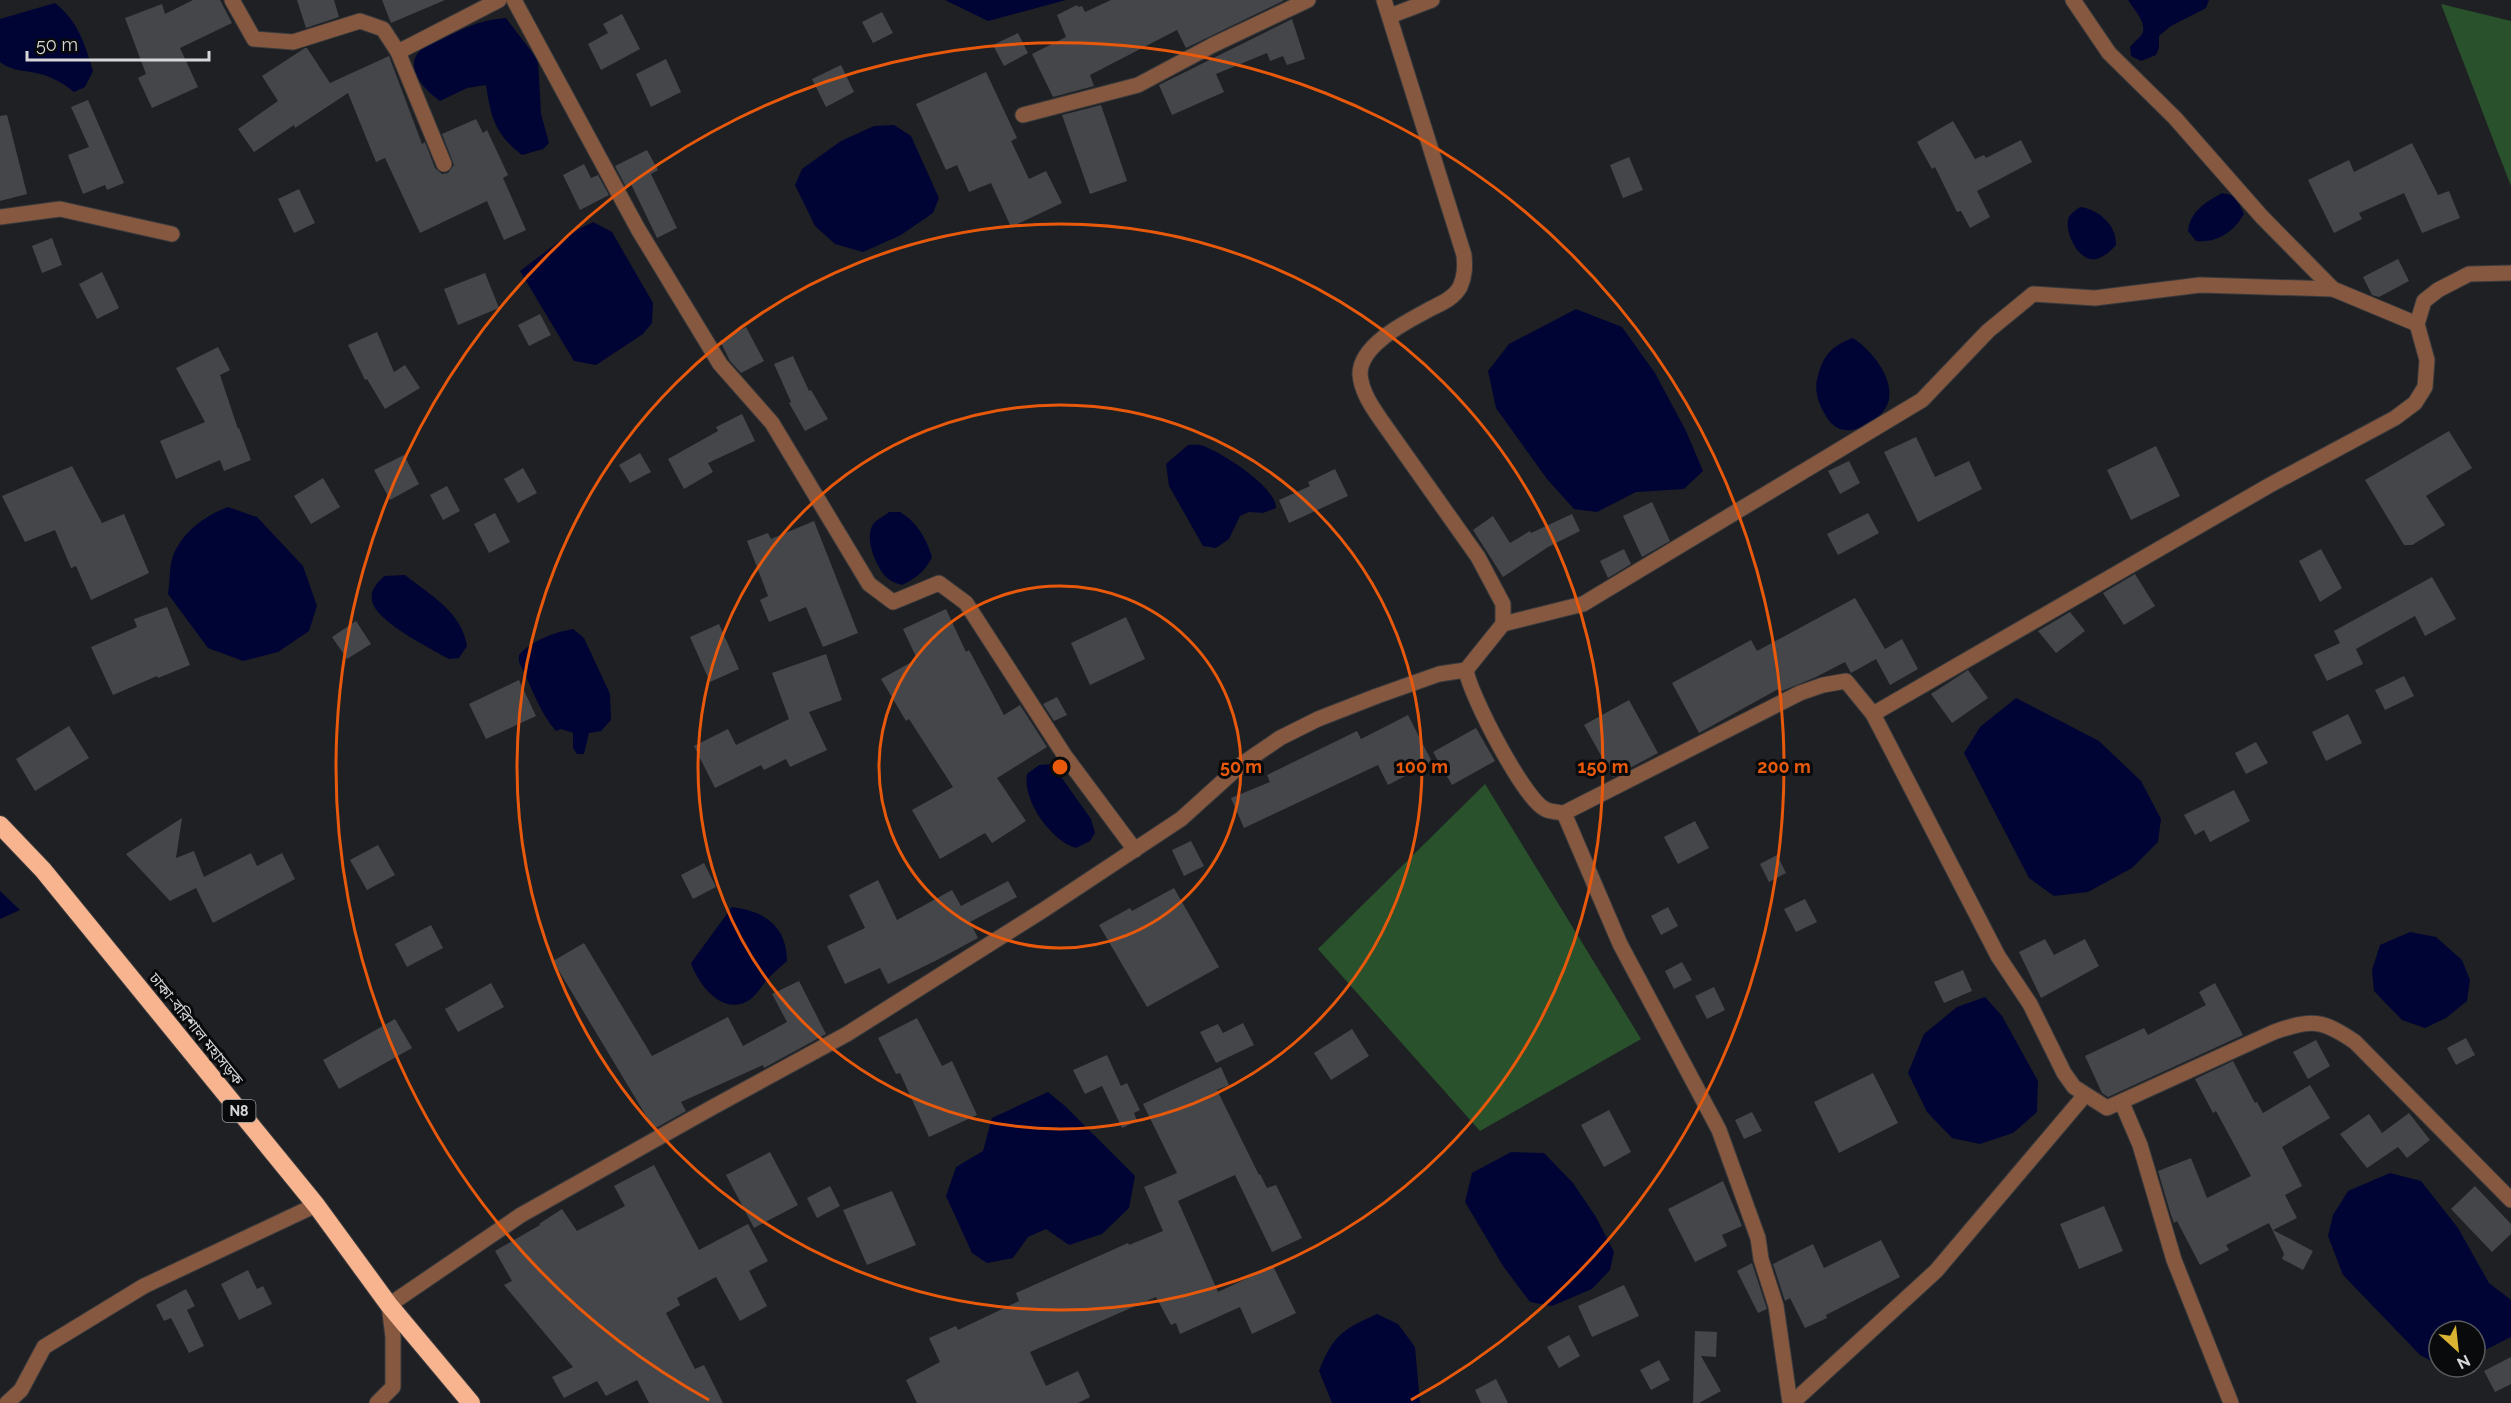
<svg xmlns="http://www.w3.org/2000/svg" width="2511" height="1403" font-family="Raleway,'Noto Sans Bengali',sans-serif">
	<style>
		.green { fill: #29522c }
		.water { fill: #000434 }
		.building { fill: #45464a }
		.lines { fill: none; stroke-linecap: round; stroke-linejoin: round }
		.minor-casing { stroke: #393a3d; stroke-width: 17 }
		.highway-casing { stroke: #393a3d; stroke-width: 20 }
		.minor { stroke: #85583f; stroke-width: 15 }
		.highway { stroke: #f7b48f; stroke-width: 18 }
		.ring { fill: none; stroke: #e8590c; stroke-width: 3 }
		.labels { text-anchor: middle; stroke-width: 6; stroke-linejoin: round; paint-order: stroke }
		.shield { fill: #090a0b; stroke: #999a9c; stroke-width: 1.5 }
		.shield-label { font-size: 14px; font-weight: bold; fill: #d7d7da }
		.street-label { font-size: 15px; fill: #d7d7da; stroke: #090a0b }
		.centre { fill: #e8590c; stroke: #090a0b; stroke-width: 3 }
		.ring-label { font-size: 18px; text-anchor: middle; font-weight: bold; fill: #e8590c; stroke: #090a0b; stroke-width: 6; stroke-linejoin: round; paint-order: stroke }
	</style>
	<rect width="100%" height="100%" fill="#1f2024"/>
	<g class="green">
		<polygon points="2441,4 2511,21 2511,186"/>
		<polygon points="1485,784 1641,1039 1480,1131 1318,949"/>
	</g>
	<g class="water">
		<polygon points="945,0 1066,0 988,21"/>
		<path d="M2128 0H2209L2206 8 2171 26 2159 36V48L2156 55 2141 61 2131 56 2130 47C2133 43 2141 37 2143 32 2146 22 2133 8 2128 0Z"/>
		<path d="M55 3C78 21 85 44 93 71L85 87 74 92C64 84 53 77 40 74 25 70 13 72 0 62V19Z"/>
		<path d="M506 18 538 60 541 114 549 143 543 149 522 155C495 134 491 118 486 85L467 88 440 101C423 89 399 63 426 46 433 42 441 40 448 36 470 26 481 20 506 18Z"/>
		<polygon points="894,125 911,136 939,198 933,213 901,235 863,252 835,244 815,226 795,185 802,169 841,141 874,126"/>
		<path d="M2222 193 2235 196 2244 214C2233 232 2218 243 2196 241L2188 231C2190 211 2206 202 2222 193Z"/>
		<path d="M2080 207C2098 209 2117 225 2116 245 2111 251 2104 257 2096 259 2079 263 2063 231 2069 217 2071 213 2076 210 2080 207Z"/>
		<polygon points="593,222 612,232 653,303 652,323 643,334 596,365 574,361 520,271 569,234"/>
		<polygon points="1576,309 1622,327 1655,373 1686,431 1703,471 1684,489 1636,492 1597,512 1574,509 1547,479 1496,408 1488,371 1509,344"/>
		<path d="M1853 338C1871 350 1893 376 1889 399 1886 417 1856 437 1838 428 1831 425 1827 418 1823 411 1817 400 1814 387 1818 376 1823 355 1833 345 1853 338Z"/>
		<path d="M1188 445C1194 445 1201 444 1206 447 1225 455 1276 487 1276 508L1263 513 1249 512 1240 516 1229 539 1216 548 1203 546 1169 486 1166 464Z"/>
		<path d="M228 507 257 517 303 566 317 606 309 631 278 652 243 661 208 648 168 594C170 582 169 567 173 556 182 532 206 515 228 507Z"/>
		<path d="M889 512H900C917 522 926 538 932 557 925 572 916 578 902 585 895 583 890 581 885 576 876 565 863 537 874 523 877 519 885 516 889 512Z"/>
		<path d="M405 575C430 595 462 612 467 646L459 658 449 659C432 649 374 621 372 600 370 590 377 583 384 576Z"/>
		<path d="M573 629 584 638 610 694 611 720 601 731 589 733 584 754H577L573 748V733L561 729 556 731C539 712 531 685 519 662V655C531 641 555 632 573 629Z"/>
		<polygon points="2016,698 2099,741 2141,781 2161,819 2158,842 2132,868 2088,892 2054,896 2029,878 1964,753 1980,727"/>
		<path d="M1052 764 1091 819 1095 833 1090 841 1076 848C1051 841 1022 800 1027 774L1039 765Z"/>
		<polygon points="0,891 20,910 0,919"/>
		<path d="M732 907C764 911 787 926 787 961 780 967 772 974 766 981 761 987 758 993 751 999 724 1018 699 986 691 963Z"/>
		<polygon points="2410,932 2436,937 2462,960 2470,980 2467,1001 2446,1018 2425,1028 2402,1020 2374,991 2372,970 2380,945"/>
		<polygon points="1985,997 2002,1016 2038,1081 2037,1112 2013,1133 1980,1144 1952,1138 1927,1112 1908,1073 1924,1034 1957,1007"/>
		<polygon points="1048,1092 1065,1106 1135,1176 1129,1208 1102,1234 1069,1245 1046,1229 1028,1237 1013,1258 987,1263 972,1253 946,1196 956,1167 983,1151 992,1118"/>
		<polygon points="1511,1152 1544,1153 1573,1183 1596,1217 1614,1252 1610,1270 1592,1289 1552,1306 1530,1302 1503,1266 1465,1202 1472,1173"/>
		<polygon points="2390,1173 2421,1181 2458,1228 2489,1283 2511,1300 2511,1337 2475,1355 2475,1331 2439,1331 2439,1365 2420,1355 2343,1275 2328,1236 2333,1215 2348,1191"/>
		<path d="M1377 1314 1398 1324 1415 1347 1420 1403H1332L1319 1371C1333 1335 1342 1330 1377 1314Z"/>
	</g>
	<g class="building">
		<polygon points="193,0 220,0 232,23 180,48 198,87 152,108 138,78 146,74 125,18 162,4 165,14"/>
		<polygon points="297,0 334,0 339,17 306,28"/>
		<polygon points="382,0 445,0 391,23"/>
		<polygon points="1111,0 1283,0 1283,1 1186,48 1177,30 1090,75 1094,86 1053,97 1032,54 1066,37 1057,15 1077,5 1078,7 1082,6 1085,12"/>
		<polygon points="882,12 893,33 873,43 862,22"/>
		<polygon points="622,14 640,49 601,70 588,44 608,33 603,24"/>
		<polygon points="1292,19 1305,59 1287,65 1283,56 1270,61 1267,53 1216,74 1224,92 1172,115 1159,85"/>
		<polygon points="1018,33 1028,53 1004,66 993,45"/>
		<polygon points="305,48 307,48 330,83 389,56 422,144 425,142 435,168 442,174 448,173 454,165 442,134 476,119 483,133 487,130 508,175 503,178 526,230 504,240 487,201 420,233 385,158 376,162 348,93 295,128 294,125 254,152 238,129 278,101 262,76"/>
		<polygon points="666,59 681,92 651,107 636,74"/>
		<polygon points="841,65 854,92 826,107 812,79"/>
		<polygon points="986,72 1017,138 1011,141 1029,179 1046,171 1062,203 1011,227 991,183 969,192 957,165 946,170 916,104"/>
		<polygon points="88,100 124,183 107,190 105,185 83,194 68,155 89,147 71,107"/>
		<polygon points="1101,105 1127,181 1090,194 1062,115"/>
		<polygon points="7,115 27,194 0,201 0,116"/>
		<polygon points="1953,121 1975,159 1984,155 1986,158 2021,140 2032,162 1977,191 1990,217 1970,228 1961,211 1957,212 1935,167 1932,169 1917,142"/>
		<polygon points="2412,143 2438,195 2449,191 2460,218 2422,233 2404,193 2359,213 2362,219 2334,233 2308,180 2349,160 2354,172"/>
		<polygon points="647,150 658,170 651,174 677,228 657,238 631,184 626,187 615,166"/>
		<polygon points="1629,157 1643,190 1623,198 1610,165"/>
		<polygon points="584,164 591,178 598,175 609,195 580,210 563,175"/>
		<polygon points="299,189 315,223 294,233 278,199"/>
		<polygon points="52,238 62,265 42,273 32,246"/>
		<polygon points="2398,259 2409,281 2379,297 2372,295 2363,277"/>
		<polygon points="102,272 119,308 97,319 79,284"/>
		<polygon points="485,273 499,308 458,325 444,289"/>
		<polygon points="540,314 551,335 529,346 518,325"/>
		<polygon points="746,327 764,361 741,373 730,361 720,341"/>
		<polygon points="377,332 394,372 405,365 420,388 385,409 367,379 365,380 348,345"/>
		<polygon points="218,347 230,370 220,375 238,429 239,428 251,460 224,471 220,460 176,479 160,441 205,422 176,368"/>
		<polygon points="793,356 809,391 811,390 828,419 805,431 789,403 791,402 774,364"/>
		<polygon points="742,414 755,441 708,463 713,472 684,489 668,459 718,431 716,427"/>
		<polygon points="2449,431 2472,468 2426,496 2445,525 2412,545 2404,545 2365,480"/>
		<polygon points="1916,437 1935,477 1969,461 1982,489 1918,522 1884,452"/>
		<polygon points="2156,446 2180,496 2131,520 2107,470"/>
		<polygon points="640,453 651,472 630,483 619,465"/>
		<polygon points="404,455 419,484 390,500 374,470"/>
		<polygon points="1849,461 1860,483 1840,494 1828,471"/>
		<polygon points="72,466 102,523 124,514 149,573 91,600 76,566 71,568 55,530 25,542 2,496"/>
		<polygon points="523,468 537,493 518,503 504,479"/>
		<polygon points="1335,469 1348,496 1289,523 1279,500 1310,486 1308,482"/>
		<polygon points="323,478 340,507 311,524 294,496"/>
		<polygon points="447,486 460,511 443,520 430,495"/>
		<polygon points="1652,502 1670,541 1642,557 1623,516"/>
		<polygon points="495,513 510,542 489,553 474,524"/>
		<polygon points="1868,513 1879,533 1838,555 1827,534"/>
		<polygon points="1572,514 1580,531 1548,547 1503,577 1473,530 1493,516 1510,543 1530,531 1531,533"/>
		<polygon points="814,521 858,633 823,647 806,607 769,622 760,600 768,596 747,541 768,533 771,539"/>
		<polygon points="1624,549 1631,564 1608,578 1600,561"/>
		<polygon points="2321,549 2342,588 2320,602 2299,561"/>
		<polygon points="2135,574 2155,606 2124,625 2103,593"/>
		<polygon points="2432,577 2456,619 2425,636 2415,616 2356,649 2363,664 2327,681 2314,655 2340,643 2334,631"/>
		<polygon points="1855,598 1885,649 1902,639 1918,669 1890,685 1876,659 1851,673 1845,662 1816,677 1782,691 1780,688 1699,733 1672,683 1751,640 1757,651"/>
		<polygon points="167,607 190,665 158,678 157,676 113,695 91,647 137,627 134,619"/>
		<polygon points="946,609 966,652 969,650 1004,715 1020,705 1047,747 997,778 1026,821 992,843 985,833 940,859 912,810 953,787 909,719 906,721 881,679 917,659 903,629"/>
		<polygon points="2070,612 2085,631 2056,653 2038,631"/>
		<polygon points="1126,617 1145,659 1090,685 1071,643"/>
		<polygon points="356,621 371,644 347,659 332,637"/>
		<polygon points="719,624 739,669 710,682 690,637"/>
		<polygon points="826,654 842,700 809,712 827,750 790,767 786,759 764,770 761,765 715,788 694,746 728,729 736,745 789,719 772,673"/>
		<polygon points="1968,670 1988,698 1952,723 1931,694"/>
		<polygon points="2404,676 2414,696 2385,710 2375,690"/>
		<polygon points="519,680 536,716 486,739 469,704"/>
		<polygon points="1057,697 1067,715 1054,721 1043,704"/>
		<polygon points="1629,700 1658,753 1613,777 1584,725"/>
		<polygon points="2348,714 2362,743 2326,761 2312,732"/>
		<polygon points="1408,715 1432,762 1388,785 1378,765 1244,828 1231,798 1270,782 1267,775 1357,731 1361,739"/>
		<polygon points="69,726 89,758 35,791 16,759"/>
		<polygon points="1476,728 1495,761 1452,785 1433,752"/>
		<polygon points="2256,742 2268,763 2246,774 2235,753"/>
		<polygon points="2234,790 2250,821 2210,842 2204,830 2195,835 2184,815"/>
		<polygon points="182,818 176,858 194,851 204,877 251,853 257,866 282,853 295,879 213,923 196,888 170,901 126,854"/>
		<polygon points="1695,821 1709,848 1678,864 1664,837"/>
		<polygon points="1191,841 1204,866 1184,876 1172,850"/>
		<polygon points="378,845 395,875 367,890 350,860"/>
		<polygon points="1777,855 1786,873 1769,882 1760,864"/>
		<polygon points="704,863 716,887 693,899 681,875"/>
		<polygon points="878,880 897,920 952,890 961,906 1008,881 1017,897 970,922 978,938 937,960 888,984 880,968 845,984 827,946 865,928 849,895"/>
		<polygon points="1174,888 1219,967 1147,1007 1099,925 1130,908 1132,911"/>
		<polygon points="1805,899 1817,922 1796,932 1784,909"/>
		<polygon points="1668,907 1678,926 1661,935 1651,916"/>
		<polygon points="431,925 443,948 407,967 395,944"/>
		<polygon points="2045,939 2054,955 2085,939 2099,966 2041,998 2019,952"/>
		<polygon points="584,943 652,1056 728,1017 743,1046 787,1022 772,994 799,981 826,1034 764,1068 763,1065 681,1102 686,1111 654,1129 553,961"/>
		<polygon points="1682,962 1692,980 1674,989 1665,971"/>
		<polygon points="1963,970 1972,991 1944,1003 1934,982"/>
		<polygon points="491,983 504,1007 458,1032 445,1009"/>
		<polygon points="2215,983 2243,1035 2108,1097 2102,1093 2085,1056 2144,1028 2148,1035 2206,1005 2199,992"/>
		<polygon points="1714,987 1725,1010 1707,1019 1695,996"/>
		<polygon points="917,1018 942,1066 952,1061 977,1115 929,1137 900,1073 896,1074 878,1038"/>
		<polygon points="395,1019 412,1048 339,1089 323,1060"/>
		<polygon points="1243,1023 1254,1045 1216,1063 1200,1032 1218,1024 1223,1033"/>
		<polygon points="1352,1029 1369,1056 1331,1080 1314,1053"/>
		<polygon points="2466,1038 2475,1055 2456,1065 2447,1048"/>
		<polygon points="2316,1040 2330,1066 2308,1079 2293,1052"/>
		<polygon points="1107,1055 1121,1086 1127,1083 1140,1110 1134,1113 1137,1121 1122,1128 1102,1086 1085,1094 1073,1070"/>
		<polygon points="2233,1061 2255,1103 2257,1102 2263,1113 2310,1085 2330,1118 2282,1147 2302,1186 2285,1195 2297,1218 2273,1230 2313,1251 2303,1270 2282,1259 2284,1254 2269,1223 2226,1245 2229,1250 2200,1265 2177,1221 2174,1223 2171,1215 2158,1171 2191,1158 2207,1198 2251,1176 2216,1111 2213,1113 2195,1079"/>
		<polygon points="1221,1067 1229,1085 1217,1090 1259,1175 1260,1174 1267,1188 1276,1185 1302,1238 1272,1252 1235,1175 1178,1201 1218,1292 1273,1266 1296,1313 1252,1334 1240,1307 1180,1334 1176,1323 1171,1325 1156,1297 1030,1352 1046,1386 1078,1371 1090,1397 1078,1403 917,1403 906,1380 940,1362 929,1338 956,1326 958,1330 1019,1301 1016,1293 1128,1243 1129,1245 1163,1231 1144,1187 1177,1173 1143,1104"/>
		<polygon points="1873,1073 1898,1123 1839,1153 1814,1102"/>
		<polygon points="1609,1110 1631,1152 1604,1167 1581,1125"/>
		<polygon points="1752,1112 1762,1131 1744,1139 1735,1120"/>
		<polygon points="2409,1113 2430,1140 2407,1158 2398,1147 2367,1168 2340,1134 2369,1114 2382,1133"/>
		<polygon points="770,1152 798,1205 754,1228 726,1175"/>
		<polygon points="654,1165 699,1250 748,1224 768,1261 749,1271 767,1306 740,1321 716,1277 677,1298 680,1305 666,1313 695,1369 704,1365 723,1403 649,1403 637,1380 606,1396 597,1381 564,1398 552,1377 573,1367 504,1285 512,1281 495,1251 540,1225 539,1224 562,1209 577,1231 625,1206 614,1186"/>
		<polygon points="1723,1181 1742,1226 1722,1235 1727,1246 1695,1262 1668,1209"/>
		<polygon points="830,1186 840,1206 817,1218 807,1198"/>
		<polygon points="2475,1186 2511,1224 2511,1234 2492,1252 2451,1209"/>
		<polygon points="892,1191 916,1245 867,1265 843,1210"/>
		<polygon points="2104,1206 2123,1251 2079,1269 2060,1224"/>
		<polygon points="1881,1240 1900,1277 1826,1315 1827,1318 1805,1328 1790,1298 1785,1301 1773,1264 1813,1244 1824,1268"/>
		<polygon points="1752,1263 1767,1309 1758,1313 1737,1271"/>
		<polygon points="248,1270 257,1289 263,1286 272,1304 239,1320 221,1284"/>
		<polygon points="1624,1285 1639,1316 1592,1337 1578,1306"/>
		<polygon points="186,1289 195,1306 187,1310 204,1346 189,1353 171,1318 164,1321 156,1305"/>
		<polygon points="1695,1331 1717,1332 1716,1357 1701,1356 1721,1391 1699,1403 1693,1403"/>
		<polygon points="1569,1335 1580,1356 1559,1368 1547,1347"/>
		<polygon points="2511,1357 2511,1384 2495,1392 2484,1371"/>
		<polygon points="1659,1360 1670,1380 1651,1390 1640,1370"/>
		<polygon points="1496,1379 1508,1403 1481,1403 1475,1390"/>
	</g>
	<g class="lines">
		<g class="minor-casing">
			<g id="minor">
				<polyline points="232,0 254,39 293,42 360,21 383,29 398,52 444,164"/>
				<polyline points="514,0 638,229 720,364 772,423 869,584 893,602 939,583 966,603 1065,756 1135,850"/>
				<polyline points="2073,0 2109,53 2175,118 2262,217 2333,289 2417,324"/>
				<polyline points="1390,16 1432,0"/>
				<polyline points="398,52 499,0"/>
				<polyline points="1023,115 1138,85 1213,45 1308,0"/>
				<polyline points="0,217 60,209 172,234"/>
				<polyline points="1503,624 1583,604 1922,400 1988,331 2033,294 2095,298 2200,285 2333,289"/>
				<path d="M1466 670C1470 695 1524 799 1545 809 1550 812 1558 812 1564 813L1800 693 1823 685 1846 681 1873 714 1998 956 2030 1004 2064 1073 2074 1087 2107 1108 2274 1032C2311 1019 2322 1019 2355 1042L2511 1200"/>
				<polyline points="1873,714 2270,485 2395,418 2415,403 2425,387 2427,360 2417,324 2424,301 2438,290 2469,274 2511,273"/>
				<polyline points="1564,813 1620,944 1719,1130 1758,1238 1761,1259 1776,1306 1790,1403"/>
				<polyline points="2122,1103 2140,1145 2174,1260 2231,1403"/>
				<polyline points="7,1403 21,1390 44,1347 144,1286 316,1205"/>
				<path d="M377 1403 393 1387V1337L389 1305 521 1215 713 1107 847 1034 1045 909 1181 819 1242 764 1280 738 1318 719 1377 696 1439 674 1466 670 1503 624V604L1478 557 1381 420C1372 407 1361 391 1360 374 1360 344 1408 321 1432 308 1442 303 1454 298 1460 287 1465 276 1465 267 1464 255L1384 0"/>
				<polyline points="1792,1403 1936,1271 2085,1095"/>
			</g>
		</g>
		<g class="highway-casing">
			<polyline id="highway" points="0,825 43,870 316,1205 389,1305 471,1403"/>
		</g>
		<use href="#minor" class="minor"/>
		<use href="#highway" class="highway"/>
	</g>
	<g class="ring">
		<circle cx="1060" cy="767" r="181"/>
		<circle cx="1060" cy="767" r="362"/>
		<circle cx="1060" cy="767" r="543"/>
		<path d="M709 1400A724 724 0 1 1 1411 1400"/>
	</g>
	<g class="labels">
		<rect class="shield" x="222.5" y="1100" width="33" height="22" rx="4.5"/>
		<g class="shield-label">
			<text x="239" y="1116">N8</text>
		</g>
		<g class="street-label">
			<text transform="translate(196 1029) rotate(51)" y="5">ঢাকা-বরিশাল মহাসড়ক</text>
		</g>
	</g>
	<circle cx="1060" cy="767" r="9" class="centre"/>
	<g class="ring-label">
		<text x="1241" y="773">50 m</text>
		<text x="1422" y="773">100 m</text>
		<text x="1603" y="773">150 m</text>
		<text x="1784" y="773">200 m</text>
	</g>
	<g transform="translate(2457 1349) rotate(153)"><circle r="28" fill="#090a0b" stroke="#5b5c5e" stroke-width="1.5"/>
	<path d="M0-4.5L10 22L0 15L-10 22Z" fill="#dab333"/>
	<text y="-9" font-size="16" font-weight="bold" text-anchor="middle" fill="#d7d7da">N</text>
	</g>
	<path d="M27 51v9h182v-9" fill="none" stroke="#d7d7da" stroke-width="3"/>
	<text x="36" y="51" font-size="18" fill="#d7d7da" stroke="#090a0b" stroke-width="4.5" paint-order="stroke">50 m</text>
</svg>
